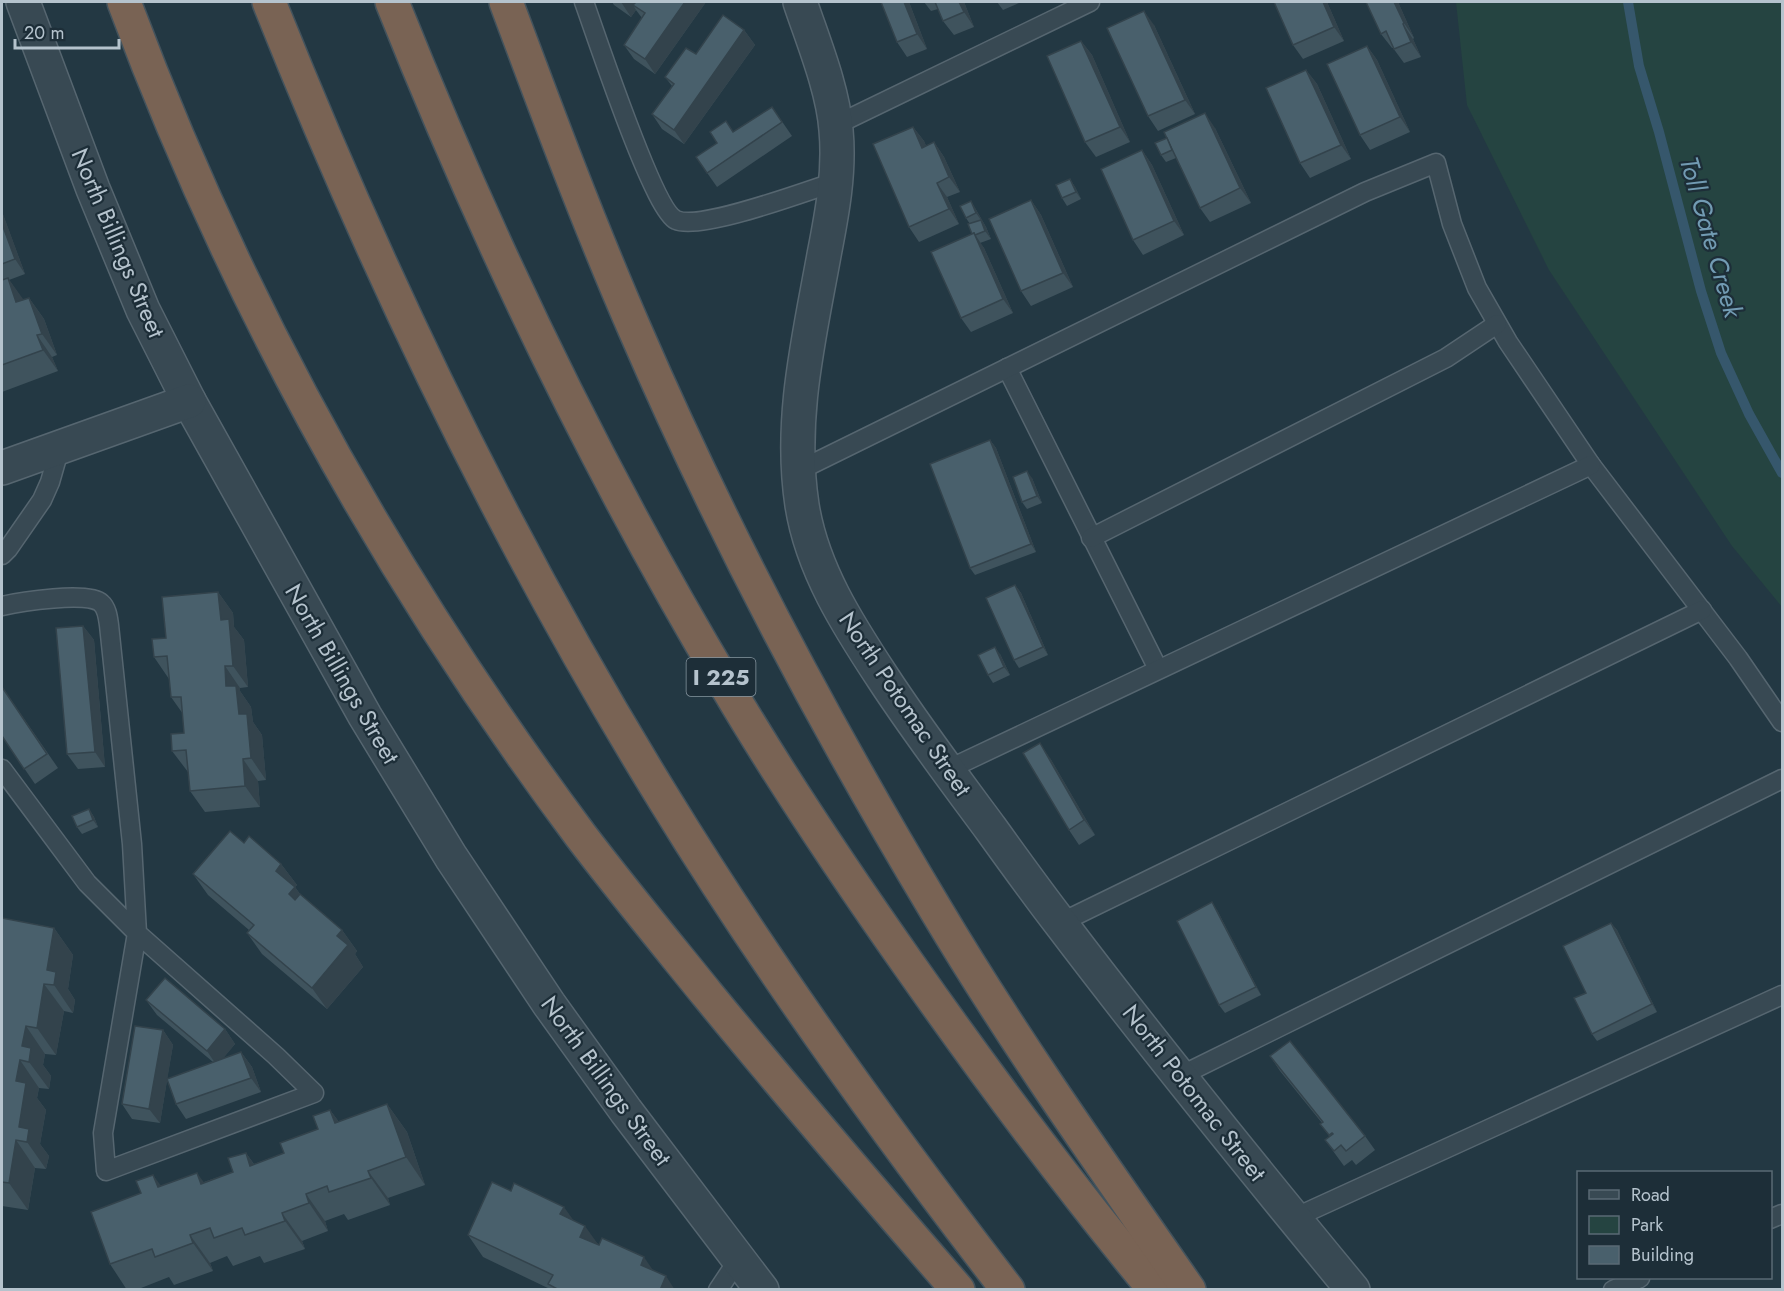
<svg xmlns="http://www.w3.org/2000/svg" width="1784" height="1291" font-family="Jost,sans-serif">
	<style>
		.green { fill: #254441 }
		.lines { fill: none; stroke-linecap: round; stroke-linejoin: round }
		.stream { stroke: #36576c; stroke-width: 10 }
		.lane-casing { stroke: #566670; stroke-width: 21 }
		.street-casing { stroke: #566670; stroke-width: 36 }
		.highway-casing { stroke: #43535d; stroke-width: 36 }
		.lane { stroke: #384953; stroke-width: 18 }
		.street { stroke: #384953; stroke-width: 33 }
		.highway { stroke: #796354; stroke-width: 33 }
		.wall { fill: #3f535d }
		.shaded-wall { fill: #33434c }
		.building { fill: #49606c; stroke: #33434c; stroke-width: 1.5 }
		.labels { text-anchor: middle; stroke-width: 4.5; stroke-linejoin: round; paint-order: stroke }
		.shield { fill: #1d2e38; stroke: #8796a0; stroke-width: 1.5 }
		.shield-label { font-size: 22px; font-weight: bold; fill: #b5c3cd }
		.street-label { font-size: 24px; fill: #b5c3cd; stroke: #1d2e38 }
		.water-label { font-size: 26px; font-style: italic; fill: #729bb3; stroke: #1d2e38 }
	</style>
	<rect width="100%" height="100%" fill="#233843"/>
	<polygon class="green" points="1456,2 1782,2 1782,607 1732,546 1549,270 1467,105"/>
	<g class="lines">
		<polyline class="stream" points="1628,2 1639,66 1659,132 1701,291 1721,353 1749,414 1782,473"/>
		<g class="lane-casing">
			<g id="lane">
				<path d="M584 2C596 35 653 209 676 220 701 231 806 191 835 182"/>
				<polyline points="836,125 1090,2"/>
				<polyline points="1007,368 1158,669"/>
				<polyline points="798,471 1365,192 1436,163 1452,224 1477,288 1508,342 1591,465 1738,658 1782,722"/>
				<polyline points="1091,538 1446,358 1497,324"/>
				<polyline points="2,555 8,549 42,500 50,482 60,447"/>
				<path d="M2 606C19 602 89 591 101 603 107 608 108 618 109 625L132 844 137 933 103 1133 106 1171 314 1093 276 1056 137 933 87 883 2 769"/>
				<polyline points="947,770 1591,465"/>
				<polyline points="1060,923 1702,610"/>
				<polyline points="1180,1076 1782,779"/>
				<polyline points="1294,1218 1782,995"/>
				<polyline points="1770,1219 1782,1214"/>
				<polyline points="718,1290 738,1260"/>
				<polyline points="1613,1290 1640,1278"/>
			</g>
		</g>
		<g class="street-casing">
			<g id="street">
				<polyline points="23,2 93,189 143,310 189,401 365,716 451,857 549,1004 626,1111 762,1290"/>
				<path d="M800 2C813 41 833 89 836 130 840 172 832 214 824 255 809 338 789 420 802 505 812 569 848 625 883 678 917 730 954 779 991 829 1014 861 1037 893 1061 924 1155 1048 1254 1170 1353 1290"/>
				<polyline points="2,468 189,401"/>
			</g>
		</g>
		<g class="highway-casing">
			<g id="highway">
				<path d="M124 2C235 300 391 581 581 836 622 890 665 942 707 994 789 1094 873 1192 958 1290"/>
				<path d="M269 2C379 278 508 546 664 799 768 969 886 1132 1008 1290"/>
				<path d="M392 2C486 238 596 468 727 687 783 782 845 874 909 965 987 1076 1068 1185 1155 1290"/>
				<path d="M506 2C547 112 588 222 635 330 721 529 825 725 936 910 1014 1041 1102 1165 1189 1290"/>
			</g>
		</g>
		<use href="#lane" class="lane"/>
		<use href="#street" class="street"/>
		<use href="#highway" class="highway"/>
	</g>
	<g class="wall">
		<polygon points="612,2 706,2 655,74 634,59 624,45 642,18 636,10 631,17 614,5"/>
		<polygon points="881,2 909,2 927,49 907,57 897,42"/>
		<polygon points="924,2 964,2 974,27 954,35 943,21 938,9 931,11"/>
		<polygon points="997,2 1018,2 1019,3 1003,10"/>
		<polygon points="1274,2 1327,2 1344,41 1303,59 1293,45"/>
		<polygon points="1398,2 1414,38 1413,39 1421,57 1404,63 1393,48 1392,48 1381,34"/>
		<polygon points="1154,25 1195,114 1158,131 1148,116"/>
		<polygon points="744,30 755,45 684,144 662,129 652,114 672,86 665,77 696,54"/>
		<polygon points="1081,41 1092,55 1130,142 1096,157 1085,142"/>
		<polygon points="1367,46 1377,60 1410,132 1370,150 1360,135"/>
		<polygon points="1306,70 1317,84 1351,159 1310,178 1300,163"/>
		<polygon points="772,107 792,136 717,187 696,157"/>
		<polygon points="913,127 924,141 926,146 934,142 944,157 960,192 947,197 959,224 919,242 909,227"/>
		<polygon points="1215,128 1251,203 1210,222 1200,208 1176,158 1166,162 1161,155"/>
		<polygon points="1142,150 1152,165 1184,235 1143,255 1133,240"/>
		<polygon points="1070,179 1075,187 1081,199 1067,206 1062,198"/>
		<polygon points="1031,200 1041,215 1073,287 1031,306 1021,291"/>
		<polygon points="971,201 986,227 991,239 980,243 984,248 1013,313 971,332 961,318 972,234 970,224 966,218"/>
		<polygon points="2,212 25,274 9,280 23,300 29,298 44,319 57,355 52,357 58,371 2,392"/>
		<polygon points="990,440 996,448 1036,552 975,575 970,568"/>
		<polygon points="1032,478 1042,503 1027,509 1022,502"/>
		<polygon points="1015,585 1021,593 1048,655 1019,668 1014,660"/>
		<polygon points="218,592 233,613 234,627 244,640 248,687 240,688 240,691 251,707 253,722 262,735 266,780 258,781 260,807 205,812 190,791 188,772 172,751 184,733 183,714 171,697 169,679 154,657"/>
		<polygon points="83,626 94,640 105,767 78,769 67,754"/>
		<polygon points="1000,654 1010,675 993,683 988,675"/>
		<polygon points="2,687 58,768 35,784 2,736"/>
		<polygon points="1050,758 1095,835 1079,845 1069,830"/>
		<polygon points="89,809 94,817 98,827 82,834 77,827"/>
		<polygon points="244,843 281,864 297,885 295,887 300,894 342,930 357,951 355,954 363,967 327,1009 262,954 247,933 249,930 208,895 193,874"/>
		<polygon points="1217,910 1261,995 1225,1013 1219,1005"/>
		<polygon points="2,918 54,928 73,955 68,989 75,1000 73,1013 64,1011 56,1055 45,1054 43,1065 51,1076 49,1089 39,1088 37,1098 46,1110 40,1144 49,1156 46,1169 35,1168 28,1210 2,1206"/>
		<polygon points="1611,923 1617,930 1657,1012 1597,1041 1592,1034 1586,993"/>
		<polygon points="146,1000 225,1029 235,1044 222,1059 241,1052 252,1067 261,1092 186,1119 176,1104 167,1080 160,1123 132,1119 122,1104 163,1030 173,1045 167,1079 213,1062 157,1015"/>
		<polygon points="1270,1056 1365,1136 1375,1150 1356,1165 1352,1160 1344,1166 1325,1140 1330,1137 1320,1124 1322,1123 1280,1071"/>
		<polygon points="387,1104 407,1132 425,1185 388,1198 390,1205 348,1220 344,1214 325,1221 328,1231 302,1241 305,1249 264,1263 260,1256 233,1266 227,1256 210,1263 213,1271 174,1285 169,1277 136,1290 127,1290 110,1264 161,1186 204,1182 233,1172 246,1153 254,1164 284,1153 318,1129 330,1110 339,1122"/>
		<polygon points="573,1220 599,1245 653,1270 675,1290 552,1290 483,1257 468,1235"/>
	</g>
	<g class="shaded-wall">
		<polygon points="621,2 642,2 633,5 636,10 631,17"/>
		<polygon points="685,2 706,2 655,74 645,59"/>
		<polygon points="904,2 909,2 927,49 917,34"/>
		<polygon points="959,2 964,2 974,27 964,12"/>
		<polygon points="1323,2 1327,2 1344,41 1334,27"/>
		<polygon points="1394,2 1398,2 1414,38 1404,23"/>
		<polygon points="1144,11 1154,25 1195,114 1185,100"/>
		<polygon points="1403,24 1413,39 1421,57 1411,42"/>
		<polygon points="744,30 755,45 684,144 674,130"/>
		<polygon points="1081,41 1092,55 1130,142 1120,127"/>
		<polygon points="1367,46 1377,60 1410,132 1400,117"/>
		<polygon points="1306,70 1317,84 1351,159 1341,145"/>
		<polygon points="1205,113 1215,128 1251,203 1240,188"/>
		<polygon points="913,127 924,141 933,162 922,148"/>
		<polygon points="934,142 944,157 960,192 949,177"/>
		<polygon points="1142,150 1152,165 1184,235 1174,221"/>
		<polygon points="1070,179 1075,187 1081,199 1076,192"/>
		<polygon points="937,183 947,197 959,224 949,209"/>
		<polygon points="1031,200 1041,215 1073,287 1063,273"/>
		<polygon points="971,201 986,227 991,239 985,231 981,220 976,213"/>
		<polygon points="2,212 3,214 25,274 15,259 2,224"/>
		<polygon points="974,233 984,248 1013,313 1003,299"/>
		<polygon points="8,278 23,299 31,323 16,302"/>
		<polygon points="29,298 44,319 57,355 42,334"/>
		<polygon points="37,335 52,357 58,371 43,350"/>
		<polygon points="990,440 996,448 1036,552 1031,544"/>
		<polygon points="1027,471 1032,478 1042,503 1037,496"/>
		<polygon points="1015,585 1021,593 1048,655 1043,647"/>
		<polygon points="218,592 233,613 234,627 244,640 248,687 233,666 221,620"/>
		<polygon points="83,626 94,640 105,767 95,752"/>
		<polygon points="995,647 1000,654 1010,675 1004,667"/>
		<polygon points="225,666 240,688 240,691 251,707 253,722 262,735 266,780 251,758 226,686"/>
		<polygon points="1040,743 1050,758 1095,835 1084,820"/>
		<polygon points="243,759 258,781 260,807 245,786"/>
		<polygon points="89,809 94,817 98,827 93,820"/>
		<polygon points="281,864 297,885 291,892 276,871"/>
		<polygon points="295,887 310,909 304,916 289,894"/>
		<polygon points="1212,902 1217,910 1261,995 1256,987"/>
		<polygon points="1611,923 1617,930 1657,1012 1652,1004"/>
		<polygon points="54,928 73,955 68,989 75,1000 73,1013 54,985 47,970"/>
		<polygon points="342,930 357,951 355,954 363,967 327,1009 312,988 337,936"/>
		<polygon points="44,984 64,1011 56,1055 37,1028"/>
		<polygon points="26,1026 45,1054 43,1065 51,1076 49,1089 29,1062 22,1046"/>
		<polygon points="225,1029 235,1044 217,1066 207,1051"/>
		<polygon points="163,1030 173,1045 160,1123 149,1109"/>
		<polygon points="241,1052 252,1067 261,1092 251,1078"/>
		<polygon points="20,1060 39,1088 37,1098 46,1110 40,1144 49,1156 46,1169 27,1142 19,1127 16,1081"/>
		<polygon points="387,1104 407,1132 425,1185 406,1157"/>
		<polygon points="330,1110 350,1137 335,1123"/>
		<polygon points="16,1140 35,1168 28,1210 9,1183"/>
		<polygon points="246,1153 265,1180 250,1166"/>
		<polygon points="368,1171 388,1198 390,1205 371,1178"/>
		<polygon points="197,1173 217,1200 201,1184"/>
		<polygon points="153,1175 173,1202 158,1187"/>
		<polygon points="306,1194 325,1221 328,1231 309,1203"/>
		<polygon points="564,1207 579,1228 560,1214"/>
		<polygon points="282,1213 302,1241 305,1249 285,1221"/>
		<polygon points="585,1226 600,1247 580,1237"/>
		<polygon points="190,1235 210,1263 213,1271 193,1243"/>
		<polygon points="644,1257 659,1279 641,1265"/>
		<polygon points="666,1276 675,1290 660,1290"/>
	</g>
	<g class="building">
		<polygon points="636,2 685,2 645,59 624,45 645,13 633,5"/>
		<polygon points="881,2 904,2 917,34 897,42"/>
		<polygon points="935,2 959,2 964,12 943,21"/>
		<polygon points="1274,2 1323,2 1334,27 1293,45"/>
		<polygon points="1366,2 1394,2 1404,23 1403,24 1411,42 1394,49 1386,31 1381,34"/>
		<polygon points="1144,11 1185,100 1148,116 1107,28"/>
		<polygon points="723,15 744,30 674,130 652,114 674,84 665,77 686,48 696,54"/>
		<polygon points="1081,41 1120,127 1085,142 1047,56"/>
		<polygon points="1367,46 1400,117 1360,135 1327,64"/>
		<polygon points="1306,70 1341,145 1300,163 1266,88"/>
		<polygon points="772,107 782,122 707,173 696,157 717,143 710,132 726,121 733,132"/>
		<polygon points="1205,113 1240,188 1200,208 1164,132"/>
		<polygon points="913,127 922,148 934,142 949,177 937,183 949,209 909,227 873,144"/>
		<polygon points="1167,138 1172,150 1161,155 1155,143"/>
		<polygon points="1142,150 1174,221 1133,240 1101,169"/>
		<polygon points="1070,179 1076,192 1062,198 1056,185"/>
		<polygon points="1031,200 1063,273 1021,291 989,219"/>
		<polygon points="971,201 976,213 966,218 960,206"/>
		<polygon points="981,220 985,231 975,235 974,233 972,234 968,224"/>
		<polygon points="2,224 15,259 2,264"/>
		<polygon points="974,233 1003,299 961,318 931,252"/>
		<polygon points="8,278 16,302 29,298 42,334 37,335 43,350 2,365 2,280"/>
		<polygon points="990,440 1031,544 970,568 930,464"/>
		<polygon points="1027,471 1037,496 1022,502 1013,477"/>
		<polygon points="1015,585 1043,647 1014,660 986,598"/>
		<polygon points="218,592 221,620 229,619 233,666 225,666 226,686 236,686 239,714 247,714 251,758 243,759 245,786 190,791 186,750 172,751 171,734 184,733 181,697 171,697 167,656 154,657 152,639 166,638 162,597"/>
		<polygon points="83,626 95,752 67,754 56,628"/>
		<polygon points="995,647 1004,667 988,675 978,655"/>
		<polygon points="2,687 47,754 24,769 2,736"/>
		<polygon points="1040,743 1084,820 1069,830 1023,753"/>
		<polygon points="89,809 93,820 77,827 72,816"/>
		<polygon points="230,831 244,843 249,836 281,864 276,871 295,887 289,894 295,900 300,894 342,930 337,936 348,945 312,988 247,933 254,925 193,874"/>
		<polygon points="1212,902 1256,987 1219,1005 1177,921"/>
		<polygon points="2,918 54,928 47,970 56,972 54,985 44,984 37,1028 26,1026 22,1046 31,1048 29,1062 20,1060 16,1081 26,1083 19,1127 29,1129 27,1142 16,1140 9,1183 2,1182"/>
		<polygon points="1611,923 1652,1004 1592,1034 1574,998 1586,993 1563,946"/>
		<polygon points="165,978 225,1029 207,1051 146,1000"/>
		<polygon points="135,1026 163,1030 149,1109 122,1104"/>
		<polygon points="1290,1041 1365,1136 1346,1151 1341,1145 1334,1151 1325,1140 1333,1134 1332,1133 1329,1135 1320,1124 1323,1122 1270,1056"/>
		<polygon points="241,1052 251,1078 176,1104 167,1079"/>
		<polygon points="387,1104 406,1157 368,1171 371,1178 329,1192 327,1186 306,1194 309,1203 282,1213 285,1221 245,1235 242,1228 214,1238 210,1228 190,1235 193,1243 155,1257 152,1249 110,1264 91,1212 141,1193 136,1181 153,1175 158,1187 197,1173 201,1184 233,1172 228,1158 246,1153 250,1166 284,1153 280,1143 318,1129 313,1116 330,1110 335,1123"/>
		<polygon points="492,1182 511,1191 514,1183 564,1207 560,1214 585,1226 580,1237 599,1245 602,1238 644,1257 641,1265 666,1276 660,1290 559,1290 548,1284 553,1275 468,1235"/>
	</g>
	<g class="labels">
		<rect class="shield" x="686.5" y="658" width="69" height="38" rx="4.5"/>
		<g class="shield-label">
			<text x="721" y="685">I 225</text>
		</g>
		<g class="street-label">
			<text transform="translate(118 243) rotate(67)" y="8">North Billings Street</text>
			<text transform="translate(342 674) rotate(60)" y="8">North Billings Street</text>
			<text transform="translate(905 704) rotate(56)" y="8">North Potomac Street</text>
			<text transform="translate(606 1081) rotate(54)" y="8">North Billings Street</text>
			<text transform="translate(1194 1093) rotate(52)" y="8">North Potomac Street</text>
		</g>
		<g class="water-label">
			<text transform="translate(1711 237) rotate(74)" y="9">Toll Gate Creek</text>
		</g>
	</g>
	<rect width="1784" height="1291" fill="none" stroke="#b5c3cd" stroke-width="6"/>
	<rect x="1577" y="1171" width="195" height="108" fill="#1d2e38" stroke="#5a6a74" stroke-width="1.5"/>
	<rect x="1589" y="1190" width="30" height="9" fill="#384953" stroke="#5a6a74" stroke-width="1.5"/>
	<text x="1631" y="1201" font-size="18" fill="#b5c3cd">Road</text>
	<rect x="1589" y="1216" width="30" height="18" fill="#254441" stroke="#5a6a74" stroke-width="1.5"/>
	<text x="1631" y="1231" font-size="18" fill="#b5c3cd">Park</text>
	<rect x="1589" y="1246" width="30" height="18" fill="#49606c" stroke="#5a6a74" stroke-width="1.5"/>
	<text x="1631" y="1261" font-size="18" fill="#b5c3cd">Building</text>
	<path d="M15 39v9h104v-9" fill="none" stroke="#b5c3cd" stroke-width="3"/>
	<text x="24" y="39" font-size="18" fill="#b5c3cd" stroke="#1d2e38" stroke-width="4.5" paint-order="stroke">20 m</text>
</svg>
